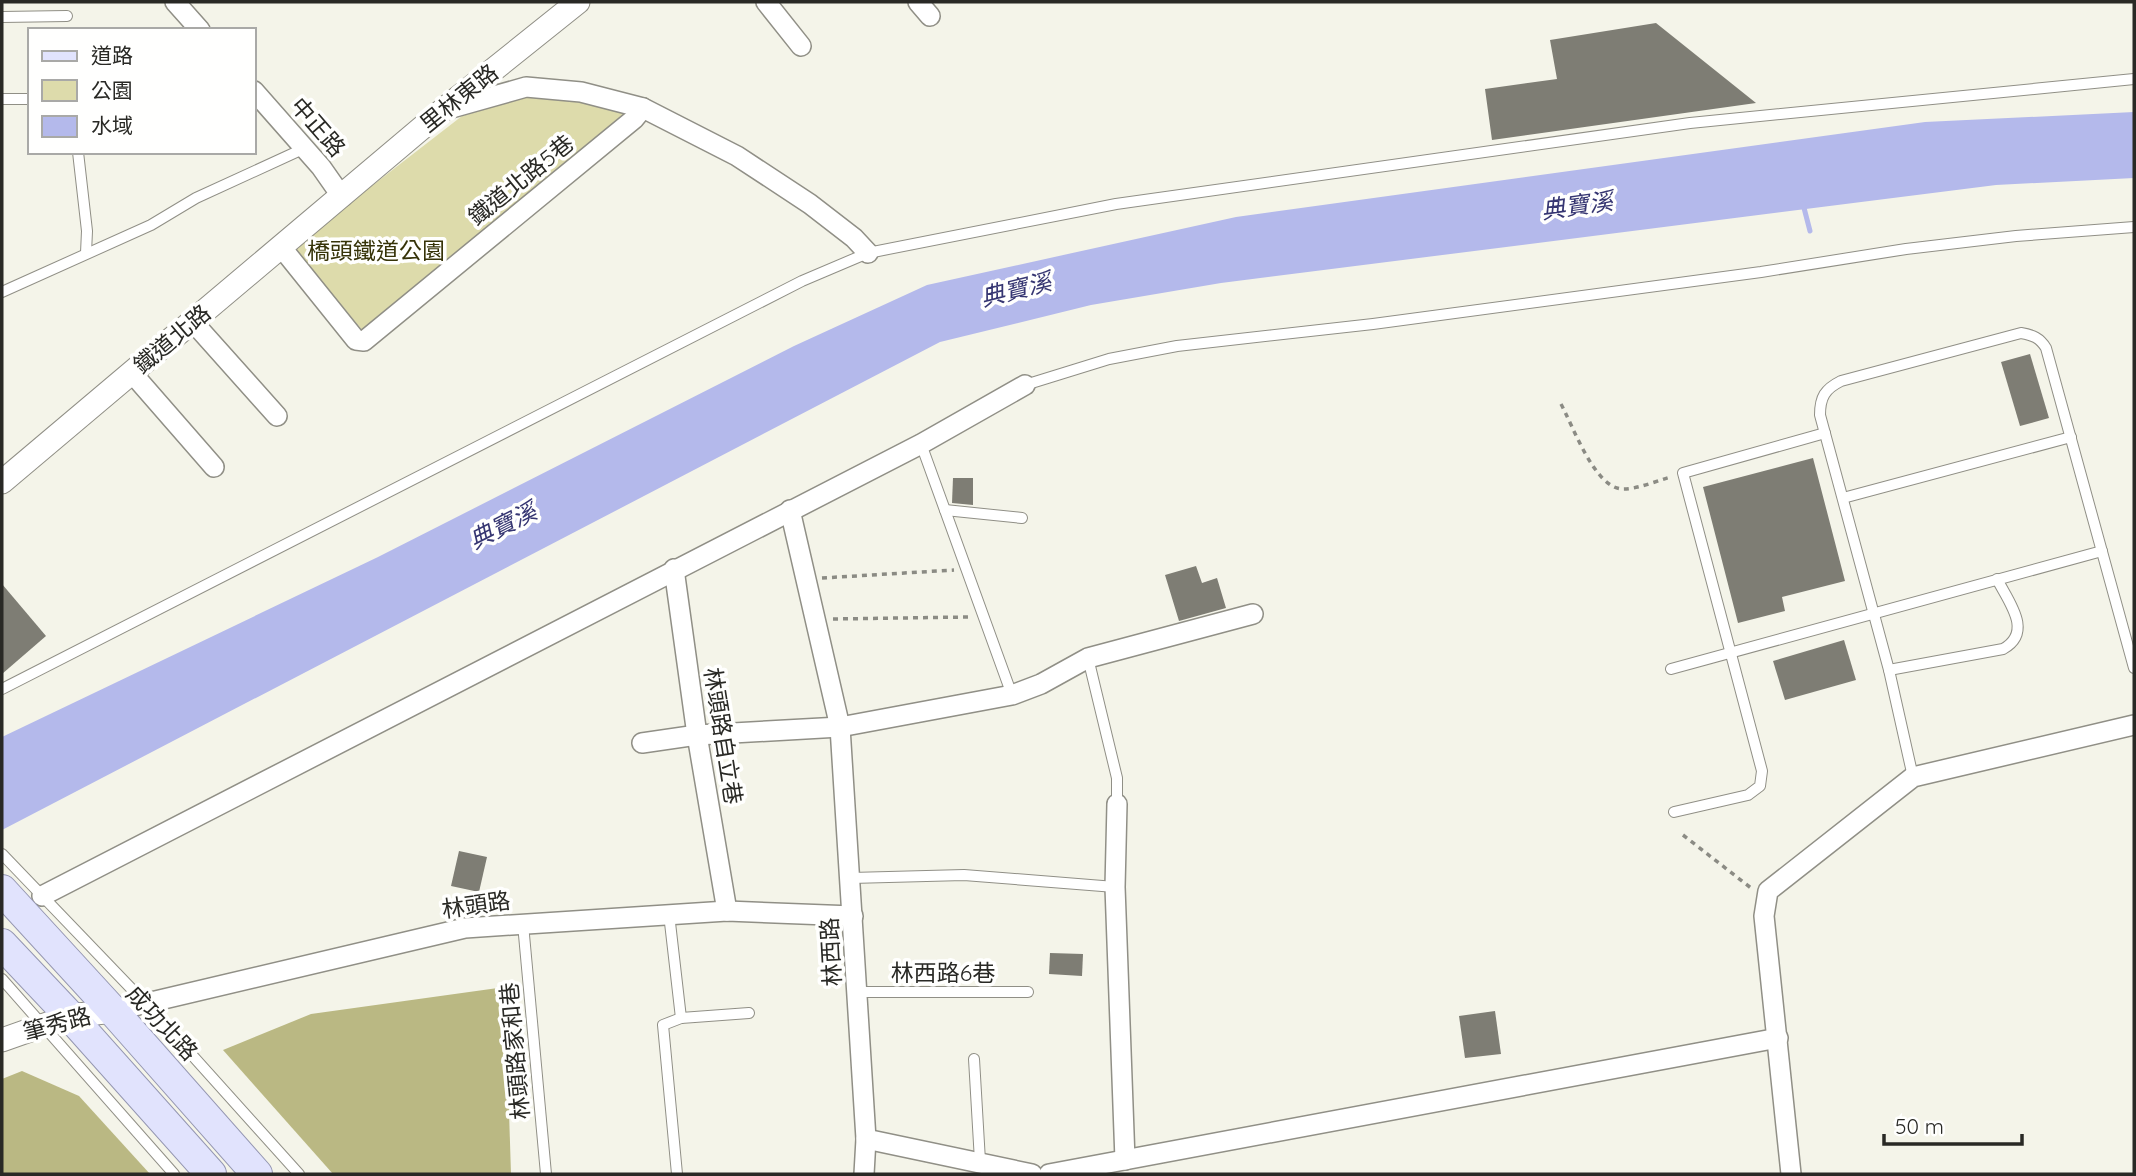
<svg xmlns="http://www.w3.org/2000/svg" width="2136" height="1176" font-family="Quicksand,'Noto Sans TC',sans-serif">
	<style>
		.green { fill: #dddbab }
		.forest { fill: #bab883 }
		.water { fill: #b4b9eb }
		.lines { fill: none; stroke-linecap: round; stroke-linejoin: round }
		.stream { stroke: #b4b9eb; stroke-width: 5 }
		.building { fill: #7e7d74 }
		.service-casing { stroke: #908f86; stroke-width: 12 }
		.minor-casing { stroke: #908f86; stroke-width: 22 }
		.tertiary-casing { stroke: #908f86; stroke-width: 25 }
		.primary-casing { stroke: #9496b1; stroke-width: 32 }
		.path { stroke: #8b8b84; stroke-width: 3.5; stroke-dasharray: 5 5; stroke-linecap: butt }
		.service { stroke: #fff; stroke-width: 10 }
		.minor { stroke: #fff; stroke-width: 19 }
		.tertiary { stroke: #fff; stroke-width: 23 }
		.primary { stroke: #e1e3fd; stroke-width: 30 }
		.labels { text-anchor: middle; stroke-width: 7; stroke-linejoin: round; paint-order: stroke }
		.street-label { font-size: 23px; fill: #292925; stroke: #fffffe }
		.park-label { font-size: 23px; fill: #363308; stroke: #fffffe }
		.water-label { font-size: 24px; font-style: italic; fill: #363672; stroke: #fffffe }
	</style>
	<rect width="100%" height="100%" fill="#f4f4e9"/>
	<polygon class="green" points="529,96 571,100 628,114 363,331 293,247 462,116"/>
	<g class="forest">
		<polygon points="505,987 511,1174 333,1174 223,1050 311,1014"/>
		<polygon points="22,1071 79,1096 150,1174 2,1174 2,1079"/>
	</g>
	<polygon class="water" points="2134,112 2134,178 1996,185 1221,283 1091,305 940,342 2,830 2,737 378,557 794,346 927,285 1236,217 1925,122"/>
	<g class="lines">
		<polyline class="stream" points="1803,204 1810,231"/>
	</g>
	<g class="building">
		<polygon points="1656,23 1756,103 1492,140 1485,89 1557,79 1550,40"/>
		<polygon points="2030,354 2049,418 2020,426 2001,362"/>
		<polygon points="1813,458 1845,581 1782,597 1785,611 1738,623 1703,487"/>
		<polygon points="953,478 973,478 973,505 952,503"/>
		<polygon points="1196,566 1202,583 1217,578 1226,608 1179,621 1165,575"/>
		<polygon points="2,584 46,636 2,674"/>
		<polygon points="1844,640 1856,680 1785,700 1773,661"/>
		<polygon points="459,851 487,857 479,892 451,886"/>
		<polygon points="1050,953 1083,954 1082,976 1049,974"/>
		<polygon points="1495,1011 1501,1054 1465,1058 1459,1016"/>
	</g>
	<g class="lines">
		<g class="service-casing">
			<g id="service">
				<polyline points="2,17 67,16"/>
				<polyline points="2,99 30,99"/>
				<polyline points="78,152 87,231 86,253"/>
				<polyline points="2,292 151,225 196,198 305,148"/>
				<polyline points="1025,385 1109,359 1177,346 1373,324 1761,272 1906,249 2016,236 2134,227"/>
				<polyline points="921,444 1012,695"/>
				<polyline points="1843,498 2071,437"/>
				<polyline points="945,510 1022,518"/>
				<polyline points="1088,658 1117,778 1117,804"/>
				<polyline points="1671,669 2102,551"/>
				<path d="M1889 670 2003 649C2034 632 2008 601 1997 579"/>
				<polyline points="2,689 802,281 868,253 1116,204 1690,123 2134,79"/>
				<path d="M1913 777 1889 670 1820 415C1820 397 1825 389 1841 381L2021 333C2033 335 2040 338 2046 348L2134 668"/>
				<polyline points="1674,812 1748,795 1760,786 1762,771 1683,473 1825,433"/>
				<polyline points="2,854 147,1005 299,1174"/>
				<polyline points="851,878 964,875 1115,887"/>
				<polyline points="669,914 681,1018 663,1025 677,1174"/>
				<polyline points="523,924 546,1174"/>
				<polyline points="2,979 174,1174"/>
				<polyline points="858,992 1028,992"/>
				<polyline points="681,1018 749,1013"/>
				<polyline points="974,1059 980,1161"/>
			</g>
		</g>
		<g class="minor-casing">
			<g id="minor">
				<polyline points="175,2 200,30"/>
				<polyline points="766,2 801,46"/>
				<polyline points="918,2 930,16"/>
				<polyline points="254,91 321,167 342,197"/>
				<polyline points="448,109 526,87 581,92 643,108 737,156 810,204 854,238 868,253"/>
				<polyline points="282,248 356,340 364,341 634,119 643,108"/>
				<polyline points="193,322 277,416"/>
				<polyline points="132,373 214,467"/>
				<polyline points="790,510 840,727 866,1139 864,1174"/>
				<polyline points="674,569 697,735 727,911"/>
				<polyline points="642,743 697,735 840,727 1012,695 1041,684 1088,658 1253,614"/>
				<polyline points="1117,804 1115,887 1125,1160"/>
				<polyline points="42,896 921,444 1025,385"/>
				<polyline points="113,1011 465,928 727,911 853,916"/>
				<polyline points="866,1139 1032,1174"/>
				<polyline points="1049,1174 1778,1038"/>
				<polyline points="1791,1174 1764,916 1768,891 1913,777 2134,725"/>
			</g>
		</g>
		<g class="tertiary-casing">
			<g id="tertiary">
				<polyline points="2,482 443,110 578,2"/>
				<polyline points="2,1040 70,1016 113,1011"/>
			</g>
		</g>
		<g class="primary-casing">
			<g id="primary">
				<polyline points="2,890 113,1011 257,1174"/>
				<polyline points="2,944 70,1016 211,1174"/>
			</g>
		</g>
		<g class="path">
			<path d="M1561 404C1573 426 1595 489 1623 489 1638 489 1656 481 1671 477"/>
			<polyline points="822,578 954,570"/>
			<polyline points="833,619 968,617"/>
			<polyline points="1683,835 1751,888"/>
		</g>
		<use href="#service" class="service"/>
		<use href="#minor" class="minor"/>
		<use href="#tertiary" class="tertiary"/>
		<use href="#primary" class="primary"/>
	</g>
	<g class="labels">
		<g class="street-label">
			<text transform="translate(459 98) rotate(-39)" y="8">里林東路</text>
			<text transform="translate(318 127) rotate(49)" y="8">中正路</text>
			<text transform="translate(521 180) rotate(-39)" y="8">鐵道北路5巷</text>
			<text transform="translate(172 339) rotate(-40)" y="8">鐵道北路</text>
			<text transform="translate(723 736) rotate(81)" y="8">林頭路自立巷</text>
			<text transform="translate(476 905) rotate(-8)" y="8">林頭路</text>
			<text transform="translate(831 952) rotate(-93)" y="8">林西路</text>
			<text x="943" y="981">林西路6巷</text>
			<text transform="translate(162 1023) rotate(47)" y="8">成功北路</text>
			<text transform="translate(57 1024) rotate(-15)" y="8">筆秀路</text>
			<text transform="translate(515 1051) rotate(-95)" y="8">林頭路家和巷</text>
		</g>
		<g class="park-label">
			<text x="376" y="259">橋頭鐵道公園</text>
		</g>
		<g class="water-label">
			<text transform="translate(1577 206) rotate(-8)" y="8">典寶溪</text>
			<text transform="translate(1016 290) rotate(-14)" y="8">典寶溪</text>
			<text transform="translate(503 526) rotate(-27)" y="8">典寶溪</text>
		</g>
	</g>
	<rect width="2136" height="1176" fill="none" stroke="#292925" stroke-width="7"/>
	<rect x="28" y="28" width="228" height="126" fill="#fffffe" stroke="#a9a9a7" stroke-width="2"/>
	<rect x="42" y="51" width="35" height="10" fill="#e1e3fd" stroke="#a9a9a7" stroke-width="2"/>
	<text x="91" y="63" font-size="21" fill="#292925">道路</text>
	<rect x="42" y="80" width="35" height="21" fill="#dddbab" stroke="#a9a9a7" stroke-width="2"/>
	<text x="91" y="98" font-size="21" fill="#292925">公園</text>
	<rect x="42" y="116" width="35" height="21" fill="#b4b9eb" stroke="#a9a9a7" stroke-width="2"/>
	<text x="91" y="133" font-size="21" fill="#292925">水域</text>
	<path d="M1884 1134v10h138v-10" fill="none" stroke="#292925" stroke-width="3.5"/>
	<text x="1895" y="1134" font-size="21" fill="#292925" stroke="#fffffe" stroke-width="5" paint-order="stroke">50 m</text>
</svg>
